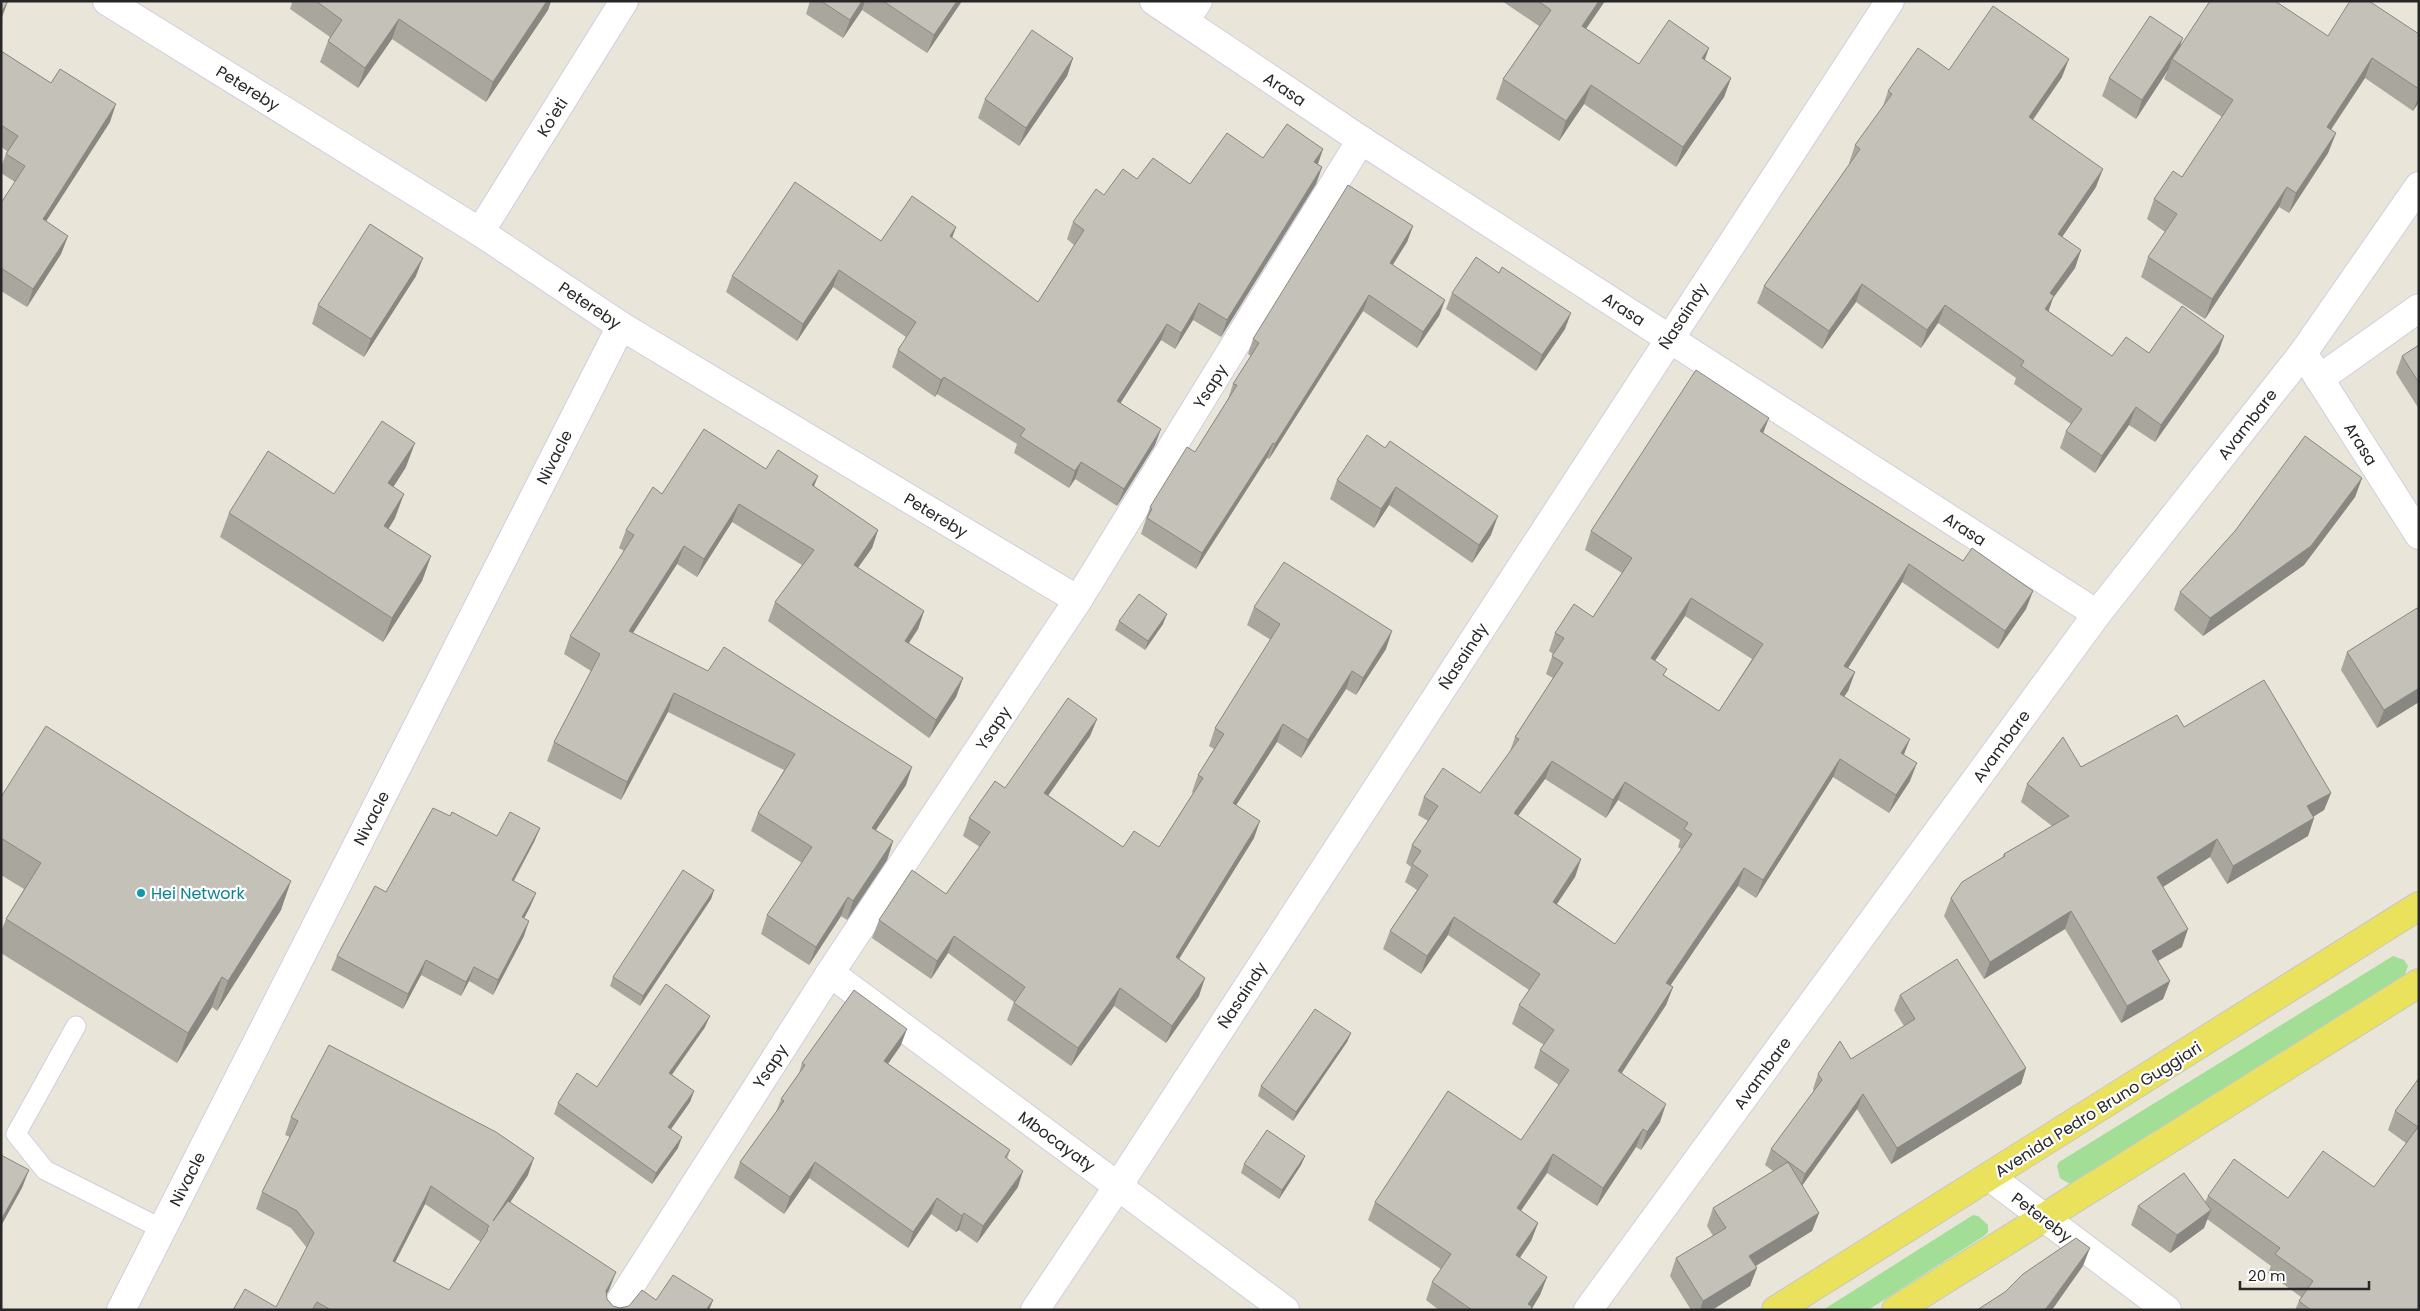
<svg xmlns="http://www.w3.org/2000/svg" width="2420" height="1311" font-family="Poppins,sans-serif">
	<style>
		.green { fill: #a2de96 }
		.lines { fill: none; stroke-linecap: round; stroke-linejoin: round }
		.lane-casing { stroke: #cecee0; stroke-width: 21 }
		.street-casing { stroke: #cecee0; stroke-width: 30 }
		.primary-casing { stroke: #c7c7c7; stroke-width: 30 }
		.lane { stroke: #fff; stroke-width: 19 }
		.street { stroke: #fff; stroke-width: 28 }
		.primary { stroke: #eae25d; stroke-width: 28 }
		.wall { fill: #a9a69e; fill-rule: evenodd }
		.shaded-wall { fill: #898781 }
		.building { fill: #c4c1b8; stroke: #898781; fill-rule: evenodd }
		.culture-dot { fill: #0f9aa8; stroke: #fff; stroke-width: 2 }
		.labels { text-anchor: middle; stroke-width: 4.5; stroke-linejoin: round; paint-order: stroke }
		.street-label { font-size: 16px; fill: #272727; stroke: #fff }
		.culture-label { font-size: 16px; fill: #0d838f; stroke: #fff; text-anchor: start }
	</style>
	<rect width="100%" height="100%" fill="#e9e5d8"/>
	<g class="green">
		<polygon points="2393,956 2404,960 2408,966 2404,977 2070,1184 2060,1178 2057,1166 2059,1162"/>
		<polygon points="1973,1215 1978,1216 1988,1225 1988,1232 1984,1236 1868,1310 1823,1310"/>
	</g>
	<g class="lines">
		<g class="lane-casing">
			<polyline id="lane" points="76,1026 16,1134 45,1170 162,1229"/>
		</g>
		<g class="street-casing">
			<g id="street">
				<polyline points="107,1 480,232 621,326 1078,600"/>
				<polyline points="1154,1 1361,140 2097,614"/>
				<polyline points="1185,21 1198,1"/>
				<polyline points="480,232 624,1"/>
				<polyline points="2303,353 2419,535"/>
				<polyline points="2319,379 2419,308"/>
				<polyline points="830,973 1285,1310"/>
				<polyline points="1990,1177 2167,1310"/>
				<polyline points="121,1310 621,326"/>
				<polyline points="615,1310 830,973 1078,600 1361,140"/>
				<polyline points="1035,1310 1118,1186 1890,1"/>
				<polyline points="1588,1310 2097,614 2303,353 2419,186"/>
			</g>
		</g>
		<g class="primary-casing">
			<g id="primary">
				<polyline points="1776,1310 2419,906"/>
				<polyline points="1896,1310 2419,983"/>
			</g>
		</g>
		<use href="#lane" class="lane"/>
		<use href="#street" class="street"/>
		<use href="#primary" class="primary"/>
	</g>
	<g class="wall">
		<polygon points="290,1 551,1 548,10 486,102 392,39 358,88 320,62 328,41 330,37 290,9 292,3"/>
		<polygon points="810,1 962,1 927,53 862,10 843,38 806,14"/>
		<polygon points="1502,1 1605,1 1586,29 1639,64 1705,60 1731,78 1724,97 1676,167 1584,104 1559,141 1496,99 1503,79 1539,26"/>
		<polygon points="2419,34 2419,102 2413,111 2365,78 2331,130 2336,133 2328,153 2289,213 2279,207 2205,319 2141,277 2148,257 2165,232 2147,219 2154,199 2182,177 2222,117 2164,79 2168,70 2136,119 2102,96 2109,78 2181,45 2328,36"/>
		<polygon points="1,51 110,122 46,221 68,236 61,254 27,307 1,291 1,203 15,182 1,173 1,167 7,151 1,147"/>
		<polygon points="1073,58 1067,76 1019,146 978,118 985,99"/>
		<polygon points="1949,70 2062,77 2033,120 2096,187 2062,237 2081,250 2075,268 2053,298 2048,311 2112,356 2149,353 2224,336 2218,353 2155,442 2129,425 2095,473 2060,448 2066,431 2071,424 2014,384 2016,378 1938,323 1921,348 1856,302 1822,349 1757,303 1764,286 1850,163 1849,163 1855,145 1882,109 1888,91"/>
		<polygon points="1323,149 1318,164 1322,167 1316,184 1221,337 1193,320 1175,349 1161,340 1120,403 1155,445 1117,506 1075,479 1069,488 1014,453 1017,444 937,394 935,397 892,367 898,350 906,337 833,287 797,341 726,292 732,276 881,241 956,227 952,238 1038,302 1074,245 1067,239 1073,222 1104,195 1137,179 1190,184 1263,158"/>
		<polygon points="1413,226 1407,242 1393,265 1445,300 1439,316 1417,348 1363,311 1269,459 1267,458 1196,569 1141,534 1150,507 1195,452 1228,399 1233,384 1251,356 1248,354 1253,339"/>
		<polygon points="416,276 364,357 312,324 318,305"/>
		<polygon points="1452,293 1565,329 1536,371 1446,309"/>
		<polygon points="2419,345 2419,409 2396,373 2402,356"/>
		<path d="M1763 433 1840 483 1963 561 2033 591 2026 609 1998 649 1902 582 1848 668 1855 672 1848 691 1844 696 1904 756 1910 781 1889 813 1833 777 1756 898 1738 886 1670 985 1673 987 1666 1005 1622 1073 1660 1122 1641 1150 1636 1147 1597 1206 1547 1173 1521 1211 1538 1223 1531 1241 1520 1258 1547 1277 1540 1295 1531 1310H1439L1426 1300 1432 1282 1441 1269 1368 1220 1375 1202 1521 1140 1559 1085 1534 1068 1540 1050 1544 1045 1512 1024 1519 1005 1529 990 1448 935 1421 974 1383 949 1390 931 1417 890 1405 882 1411 867 1406 863 1412 845 1428 821 1418 815 1424 797 1480 793 1509 754 1515 737 1553 678 1546 674 1553 654 1549 651 1555 633 1593 617 1622 573 1585 550 1591 531ZM1685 616 1752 659 1719 711 1665 676 1655 661ZM1545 779 1606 818 1618 800 1680 840 1678 847 1681 849 1615 944 1557 904 1575 877 1581 859 1518 816Z"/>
		<polygon points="1385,448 1491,535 1472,563 1389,505 1374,528 1330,499 1337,480"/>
		<polygon points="406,467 393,487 395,518 388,529 431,556 422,581 383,642 220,537 229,513 334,494"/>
		<polygon points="766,469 814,487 878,530 872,548 858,568 924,611 918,629 909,643 963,678 956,697 929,738 768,621 775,602 802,565 732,522 697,577 677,564 633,633 906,785 876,830 893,841 887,860 847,920 841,916 809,965 761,934 767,915 802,863 751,831 758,813 784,770 668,712 621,800 547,761 554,742 591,671 564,654 570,636 624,551 619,548 626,530 662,494"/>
		<polygon points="2362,478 2355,497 2304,565 2203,636 2174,610 2180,592 2235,531"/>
		<polygon points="1254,607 1386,649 1356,695 1346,689 1301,758 1277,742 1236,805 1254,838 1179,959 1199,996 1166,1043 1114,1006 1071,1066 1007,1020 1014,1002 948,953 931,979 872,938 879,920 946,894 980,847 963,836 969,818 1005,788 1097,719 1090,736 1048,795 1123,847 1159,847 1193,793 1192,792 1198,775 1214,749 1209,746 1215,728 1271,640 1247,625"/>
		<polygon points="1119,621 1163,624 1145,650 1115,630"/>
		<polygon points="2347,652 2419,702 2377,728 2341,670"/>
		<polygon points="2184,727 2331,793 2324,810 2313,817 2314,818 2308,836 2227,884 2210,857 2163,887 2182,947 2158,961 2170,981 2163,999 2121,1023 2065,929 1984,979 1944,916 1951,898 2002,858 2004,854 2052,826 2021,802 2027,784 2081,767"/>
		<polygon points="1,797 281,910 217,1011 212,1007 177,1063 1,953 1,932 6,919 24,889 1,875"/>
		<polygon points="450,816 497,836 540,828 534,842 514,881 536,893 530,907 524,918 524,936 493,995 469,981 461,996 421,975 403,1009 331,970 337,956 386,892"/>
		<polygon points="714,890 711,899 640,1006 610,986 613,977"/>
		<polygon points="1900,995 2026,1068 2021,1084 1891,1164 1857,1109 1802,1185 1819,1213 1812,1231 1756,1266 1750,1286 1712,1310 1691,1310 1670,1276 1676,1258 1713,1236 1707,1226 1713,1208 1773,1171 1765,1165 1771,1149 1814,1091 1813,1089 1818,1074 1851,1059 1904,1026 1894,1010"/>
		<polygon points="705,1027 672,1075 694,1091 690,1102 671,1129 678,1148 652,1184 554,1114 558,1103 597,1087"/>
		<polygon points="1351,1033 1347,1042 1293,1121 1258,1096 1261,1086"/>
		<polygon points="901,1045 888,1064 1010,1150 1007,1159 1018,1187 977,1243 959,1230 956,1232 931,1214 908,1248 809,1178 784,1214 734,1178 740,1162 776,1112 781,1099 799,1073 802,1063"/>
		<polygon points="2419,1078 2419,1310 2295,1310 2299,1301 2301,1297 2268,1273 2271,1266 2207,1219 2204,1228 2170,1253 2131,1225 2138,1206 2205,1202 2208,1196 2288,1198 2374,1187 2406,1143 2388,1130 2395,1111"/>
		<path d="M291 1117 528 1175 510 1202 609 1290 606 1295 607 1299 613 1306 620 1308 656 1300H713L709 1310H233L276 1307 307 1248 291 1228 256 1209 262 1192 290 1137 285 1135ZM425 1204 481 1242 449 1290 395 1262Z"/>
		<polygon points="1305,1156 1301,1165 1279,1199 1241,1173 1244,1164"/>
	</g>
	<g class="shaded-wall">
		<polygon points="8,1 1,20 1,13"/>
		<polygon points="547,1 551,1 548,10 486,102 493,82"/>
		<polygon points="862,1 865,1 862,10 843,38 850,20"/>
		<polygon points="957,1 962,1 927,53 934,35"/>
		<polygon points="1599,1 1605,1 1574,46 1582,26"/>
		<polygon points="399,19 392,39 358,88 365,68"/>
		<polygon points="2183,38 2176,57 2172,59 2168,70 2136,119 2142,100"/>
		<polygon points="1709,48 1702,68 1702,58"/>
		<polygon points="1073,58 1067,76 1019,146 1026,128"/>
		<polygon points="2372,58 2365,78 2319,147 2327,127"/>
		<polygon points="2069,59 2062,77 2022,135 2029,117"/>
		<polygon points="1731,78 1724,97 1676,167 1683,147"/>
		<polygon points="1591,85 1584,104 1559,141 1566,121"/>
		<polygon points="2419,96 2419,102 2413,111"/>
		<polygon points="116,104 110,122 36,237 43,219"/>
		<polygon points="2336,133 2328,153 2289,213 2296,193"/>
		<polygon points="1323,149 1317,166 1314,162"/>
		<polygon points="1322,167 1316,184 1221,337 1227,320"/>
		<polygon points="2103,169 2096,187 2052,252 2058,234"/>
		<polygon points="2287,187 2279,207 2205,319 2212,299"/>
		<polygon points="1413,226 1407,242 1384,278 1390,263"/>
		<polygon points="956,227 950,243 950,236"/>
		<polygon points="68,236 61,254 27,307 33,289"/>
		<polygon points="2081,250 2075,268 2053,298 2048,313 2038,326 2050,293"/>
		<polygon points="423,258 416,276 364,357 371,339"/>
		<polygon points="839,270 833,287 797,341 803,324"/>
		<polygon points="1862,284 1856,302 1822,349 1829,331"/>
		<polygon points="1369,295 1363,311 1269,459 1275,444"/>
		<polygon points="1445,300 1439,316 1417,348 1423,332"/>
		<polygon points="1199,303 1193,320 1175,349 1181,333"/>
		<polygon points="1945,305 1938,323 1921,348 1927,330"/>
		<polygon points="1571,313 1565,329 1536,371 1542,355"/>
		<polygon points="1167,324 1161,340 1111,418 1117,401"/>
		<polygon points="2224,336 2218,353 2155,442 2161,425"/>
		<polygon points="944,377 937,394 935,397 941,380"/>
		<polygon points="2136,407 2129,425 2095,473 2102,456"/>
		<polygon points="1769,418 1762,436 1760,431"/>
		<polygon points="1161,429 1155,445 1117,506 1124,489"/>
		<polygon points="415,443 406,467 380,508 388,483"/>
		<polygon points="1273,443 1267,458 1196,569 1202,553"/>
		<polygon points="1081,462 1075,479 1069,488 1075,471"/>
		<polygon points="818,476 811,494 812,485"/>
		<polygon points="2362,478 2355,497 2304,565 2203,636 2210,618"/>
		<polygon points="1396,487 1389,505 1374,528 1381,509"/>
		<polygon points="404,494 395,518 375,551 384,526"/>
		<polygon points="739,504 732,522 697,577 704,559"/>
		<polygon points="1498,516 1491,535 1472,563 1479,545"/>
		<polygon points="878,530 872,548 847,583 854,565"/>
		<polygon points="684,546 677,564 622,650 629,631"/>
		<polygon points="431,556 422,581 383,642 392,618"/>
		<polygon points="1909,564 1902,582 1838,684 1844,666"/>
		<polygon points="2033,591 2026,609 1998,649 2005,631"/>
		<polygon points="1691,598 1685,616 1644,677 1651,658"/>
		<polygon points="924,611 918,629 898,659 905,641"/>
		<polygon points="1167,614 1163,624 1145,650 1148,641"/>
		<polygon points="1392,631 1386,649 1356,695 1363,678"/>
		<polygon points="1352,671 1346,689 1301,758 1308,740"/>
		<polygon points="1855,672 1848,691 1834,712 1840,694"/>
		<polygon points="963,678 956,697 929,738 936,720"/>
		<polygon points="2419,688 2419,702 2377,728 2384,710"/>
		<polygon points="674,693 668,712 621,800 627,782"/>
		<polygon points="1097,719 1090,736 1038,810 1044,793"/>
		<polygon points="1283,724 1277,742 1226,821 1233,803"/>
		<polygon points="1910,739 1903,757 1901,753"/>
		<polygon points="1840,759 1833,777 1756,898 1763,880"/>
		<polygon points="1552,761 1545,779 1507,831 1514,813"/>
		<polygon points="1917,763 1910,781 1889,813 1896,795"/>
		<polygon points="912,767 906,785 865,846 872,828"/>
		<polygon points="1625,782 1618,800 1606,818 1613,800"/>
		<polygon points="2331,793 2324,810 2301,824 2307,806"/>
		<polygon points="2314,818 2308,836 2227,884 2233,866"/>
		<polygon points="1260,821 1254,838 1169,975 1176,957"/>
		<polygon points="540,828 534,842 506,894 512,880"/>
		<polygon points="2217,839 2210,857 2150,895 2157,877"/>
		<polygon points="893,841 887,860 847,920 853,901"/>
		<polygon points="1581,859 1575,877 1546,920 1553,902"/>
		<polygon points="1744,868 1738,886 1660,1001 1666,983"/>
		<polygon points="291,881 281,910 217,1011 228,981"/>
		<polygon points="714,890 711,899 640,1006 643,996"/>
		<polygon points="536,893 530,907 517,932 522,917"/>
		<polygon points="848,897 841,916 809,965 816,947"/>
		<polygon points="2071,911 2065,929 1984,979 1990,962"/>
		<polygon points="1454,917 1448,935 1421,974 1427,956"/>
		<polygon points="529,921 524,936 493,995 498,980"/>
		<polygon points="2188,929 2182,947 2145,968 2152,951"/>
		<polygon points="954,936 948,953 931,979 937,961"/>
		<polygon points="426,960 421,975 403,1009 408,994"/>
		<polygon points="474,967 469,981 461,996 466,982"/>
		<polygon points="222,977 212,1007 177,1063 188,1033"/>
		<polygon points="1205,978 1199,996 1166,1043 1172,1026"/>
		<polygon points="2170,981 2163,999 2121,1023 2127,1006"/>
		<polygon points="1673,987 1666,1005 1611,1089 1618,1071"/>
		<polygon points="1120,988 1114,1006 1071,1066 1078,1048"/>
		<polygon points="710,1016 705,1027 665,1084 669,1073"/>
		<polygon points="907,1029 901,1045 878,1078 884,1061"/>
		<polygon points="1351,1033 1347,1042 1293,1121 1296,1112"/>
		<polygon points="2026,1068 2021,1084 1891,1164 1897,1148"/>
		<polygon points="694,1091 690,1102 664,1139 668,1127"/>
		<polygon points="1863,1094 1857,1109 1799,1190 1805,1174"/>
		<polygon points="1666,1104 1660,1122 1641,1150 1647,1132"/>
		<polygon points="1643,1129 1636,1147 1597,1206 1603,1188"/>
		<polygon points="682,1137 678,1148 652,1184 656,1173"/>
		<polygon points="1553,1154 1547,1173 1510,1226 1517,1208"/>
		<polygon points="1305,1156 1301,1165 1279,1199 1282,1190"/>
		<polygon points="534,1158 528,1175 487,1238 493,1221"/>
		<polygon points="815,1162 809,1178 784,1214 790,1197"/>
		<polygon points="29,1170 22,1188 1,1226 1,1220"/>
		<polygon points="1023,1171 1018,1187 977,1243 983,1226"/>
		<polygon points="431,1186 425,1204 387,1278 393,1261"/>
		<polygon points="937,1198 931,1214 908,1248 913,1232"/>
		<polygon points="2211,1210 2204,1228 2170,1253 2177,1235"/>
		<polygon points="964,1213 959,1230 956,1232 962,1216"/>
		<polygon points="1819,1213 1812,1231 1742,1274 1749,1256"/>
		<polygon points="1538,1223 1531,1241 1509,1273 1516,1255"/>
		<polygon points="2090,1248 2083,1266 2052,1310 2045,1310"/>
		<polygon points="1757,1268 1750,1286 1712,1310 1700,1310 1703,1301"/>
		<polygon points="616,1272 609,1290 599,1309 606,1291"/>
		<polygon points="1547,1277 1540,1295 1531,1310 1526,1310 1528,1304"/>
		<polygon points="713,1300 709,1310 706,1310"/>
	</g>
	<g class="building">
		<polygon points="1,1 8,1 1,13"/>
		<polygon points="316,1 547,1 493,82 399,19 365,68 328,41 342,20"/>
		<polygon points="821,1 862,1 850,20"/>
		<polygon points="883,1 957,1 934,35"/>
		<polygon points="1538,1 1599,1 1582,26 1639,64 1669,20 1709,48 1702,58 1731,78 1683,147 1591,85 1566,121 1503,79 1551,10"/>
		<polygon points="2210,1 2275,1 2328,36 2350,1 2369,1 2419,34 2419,89 2372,58 2327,127 2336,133 2296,193 2287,187 2212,299 2148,257 2177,214 2154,199 2173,171 2182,177 2233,100 2172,59"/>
		<polygon points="1993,6 2069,59 2029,117 2103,169 2058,234 2081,250 2050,293 2054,296 2045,309 2112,356 2126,337 2149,353 2182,306 2224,336 2161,425 2136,407 2102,456 2066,431 2082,409 2021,366 2024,361 1945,305 1927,330 1862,284 1829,331 1764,286 1860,149 1855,145 1892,94 1888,91 1918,48 1949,70"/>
		<polygon points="2150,16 2183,38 2142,100 2109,78"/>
		<polygon points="1032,30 1073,58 1026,128 985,99"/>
		<polygon points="1,51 51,83 60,69 116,104 43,219 68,236 33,289 1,268 1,203 25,166 6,154 18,136 1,125"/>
		<polygon points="1287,124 1323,149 1314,162 1322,167 1227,320 1199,303 1181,333 1167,324 1117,401 1161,429 1124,489 1081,462 1075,471 1020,436 1025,429 944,377 941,380 898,350 916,322 839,270 803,324 732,276 795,182 881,241 912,196 956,227 950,236 1038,302 1084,230 1073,222 1096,189 1104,195 1123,169 1137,179 1153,158 1190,184 1227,133 1263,158"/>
		<polygon points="1348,185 1413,226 1390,263 1445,300 1423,332 1369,295 1275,444 1273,443 1202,553 1147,518 1152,509 1150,507 1187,447 1195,452 1237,385 1233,384 1259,343 1253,339"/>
		<polygon points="370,224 423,258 371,339 318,305"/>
		<polygon points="1476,257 1499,273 1502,267 1571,313 1542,355 1452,293"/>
		<polygon points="2419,345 2419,383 2402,356"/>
		<path d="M1696 370 1769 418 1760 431 1840 483 1963 561 1972 548 2033 591 2005 631 1909 564 1844 666 1855 672 1840 694 1910 739 1901 753 1917 763 1896 795 1840 759 1763 880 1744 868 1666 983 1673 987 1618 1071 1666 1104 1647 1132 1643 1129 1603 1188 1553 1154 1517 1208 1538 1223 1516 1255 1547 1277 1528 1304 1532 1307 1530 1310H1472L1432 1282 1451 1254 1375 1202 1448 1091 1521 1140 1569 1070 1540 1050 1554 1030 1519 1005 1540 974 1454 917 1427 956 1390 931 1428 875 1412 864 1421 851 1412 845 1438 806 1424 797 1443 768 1480 793 1519 739 1515 737 1563 663 1552 656 1564 638 1555 633 1574 604 1593 617 1632 558 1591 531ZM1691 598 1763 644 1719 711 1663 675 1667 669 1651 658ZM1552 761 1613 800 1625 782 1688 823 1684 829 1692 834 1615 944 1553 902 1581 859 1514 813Z"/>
		<polygon points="382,421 415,443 388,483 404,494 384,526 431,556 392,618 229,513 268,451 334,494"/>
		<polygon points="704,429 766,469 778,450 818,476 812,485 878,530 854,565 924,611 905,641 963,678 936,720 775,602 814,550 739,504 704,559 684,546 629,631 708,671 724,647 912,767 872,828 893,841 853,901 848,897 816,947 767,915 812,847 758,813 795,754 674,693 627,782 554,742 600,654 570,636 634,535 626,530 653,487 662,494"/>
		<polygon points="1367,435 1385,448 1390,441 1498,516 1479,545 1396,487 1381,509 1337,480"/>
		<polygon points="2305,436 2362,478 2311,546 2210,618 2180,592 2235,531"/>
		<polygon points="1284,562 1392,631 1363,678 1352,671 1308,740 1283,724 1233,803 1260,821 1176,957 1205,978 1172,1026 1120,988 1078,1048 1014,1003 1025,987 954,936 937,961 879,920 912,870 946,894 990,832 969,818 995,781 1005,788 1068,698 1097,719 1044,793 1123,847 1134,831 1159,847 1203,778 1198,775 1224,734 1215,728 1280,624 1254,607"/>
		<polygon points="1139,594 1167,614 1148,641 1119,621"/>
		<polygon points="2417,608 2419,611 2419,688 2384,710 2347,652"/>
		<polygon points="2264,680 2331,793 2307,806 2314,818 2233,866 2217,839 2157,877 2188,929 2152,951 2170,981 2127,1006 2071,911 1990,962 1951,898 1962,882 2005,856 2004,854 2069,816 2027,784 2063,737 2081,767 2177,715 2184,727"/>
		<polygon points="46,726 291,881 228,981 222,977 188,1033 6,919 41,863 1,838 1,797"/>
		<polygon points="433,808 450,816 452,812 497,836 510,812 540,828 512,880 536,893 522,917 529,921 498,980 474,967 466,982 426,960 408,994 337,956 375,886 386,892"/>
		<polygon points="683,870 714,890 643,996 613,977"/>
		<polygon points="1957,959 2026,1068 1897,1148 1863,1094 1805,1174 1771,1149 1822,1080 1818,1074 1840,1041 1851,1059 1915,1019 1900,995"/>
		<polygon points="666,984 710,1016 669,1073 694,1091 668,1127 682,1137 656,1173 558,1103 577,1073 597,1087"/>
		<polygon points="854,990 907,1029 884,1061 1010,1150 1005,1157 1023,1171 983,1226 964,1213 962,1216 937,1198 913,1232 815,1162 790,1197 740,1162 784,1101 781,1099 805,1065 802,1063"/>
		<polygon points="1315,1009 1351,1033 1296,1112 1261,1086"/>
		<path d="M329 1045 496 1132 534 1158 493 1221 508 1201 616 1272 606 1291 607 1299 613 1306 620 1308 629 1306 642 1290 656 1300 673 1275 713 1300 706 1310H331L317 1302 312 1310H233L245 1289 276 1307 314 1233 297 1211 262 1192 298 1121 291 1117ZM431 1186 489 1226 487 1229 488 1230 449 1290 393 1261Z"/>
		<polygon points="2419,1078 2419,1310 2311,1310 2299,1301 2313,1281 2275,1254 2280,1248 2208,1196 2234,1159 2288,1198 2323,1151 2374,1187 2418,1127 2395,1111"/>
		<polygon points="1267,1130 1305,1156 1282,1190 1244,1164"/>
		<polygon points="1,1155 29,1170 1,1220"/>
		<polygon points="1788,1162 1819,1213 1749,1256 1757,1268 1703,1301 1676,1258 1726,1228 1713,1208"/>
		<polygon points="2184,1173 2211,1210 2177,1235 2138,1206"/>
		<polygon points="2076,1238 2090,1248 2045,1310 1977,1310 2005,1292 2023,1274"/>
	</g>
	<circle class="culture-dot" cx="141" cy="893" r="5"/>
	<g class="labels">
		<g class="street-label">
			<text transform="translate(248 88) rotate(32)" y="6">Petereby</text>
			<text transform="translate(1285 89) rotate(34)" y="6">Arasa</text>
			<text transform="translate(552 117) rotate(-58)" y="6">Ko'eti</text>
			<text transform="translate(590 305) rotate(34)" y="6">Petereby</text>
			<text transform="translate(1624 309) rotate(33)" y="6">Arasa</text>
			<text transform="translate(1683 316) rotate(-57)" y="6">Ñasaindy</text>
			<text transform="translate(1210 386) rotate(-58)" y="6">Ysapy</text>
			<text transform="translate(2247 424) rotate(-52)" y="6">Avambare</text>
			<text transform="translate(2361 444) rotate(58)" y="6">Arasa</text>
			<text transform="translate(554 457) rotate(-63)" y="6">Nivacle</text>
			<text transform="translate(936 515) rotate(31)" y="6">Petereby</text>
			<text transform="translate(1965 529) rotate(33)" y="6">Arasa</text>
			<text transform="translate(1463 656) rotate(-57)" y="6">Ñasaindy</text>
			<text transform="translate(993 728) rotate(-56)" y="6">Ysapy</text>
			<text transform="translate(2001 746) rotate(-54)" y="6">Avambare</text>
			<text transform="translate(371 818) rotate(-63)" y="6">Nivacle</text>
			<text transform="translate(1242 995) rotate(-57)" y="6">Ñasaindy</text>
			<text transform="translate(770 1066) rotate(-57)" y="6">Ysapy</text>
			<text transform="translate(1762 1073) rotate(-54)" y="6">Avambare</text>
			<text transform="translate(2098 1109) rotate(-32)" y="6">Avenida Pedro Bruno Guggiari</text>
			<text transform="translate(1057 1141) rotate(36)" y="6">Mbocayaty</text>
			<text transform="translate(187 1179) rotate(-63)" y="6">Nivacle</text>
			<text transform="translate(2042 1217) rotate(37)" y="6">Petereby</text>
		</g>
		<g class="culture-label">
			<text x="151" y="899">Hei Network</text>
		</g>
	</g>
	<rect width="2420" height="1311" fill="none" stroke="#272727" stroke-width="5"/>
	<path d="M2240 1281v8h129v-8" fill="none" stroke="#272727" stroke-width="2.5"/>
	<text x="2248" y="1281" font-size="15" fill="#272727" stroke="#ffffff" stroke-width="4" paint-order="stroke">20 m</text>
</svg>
